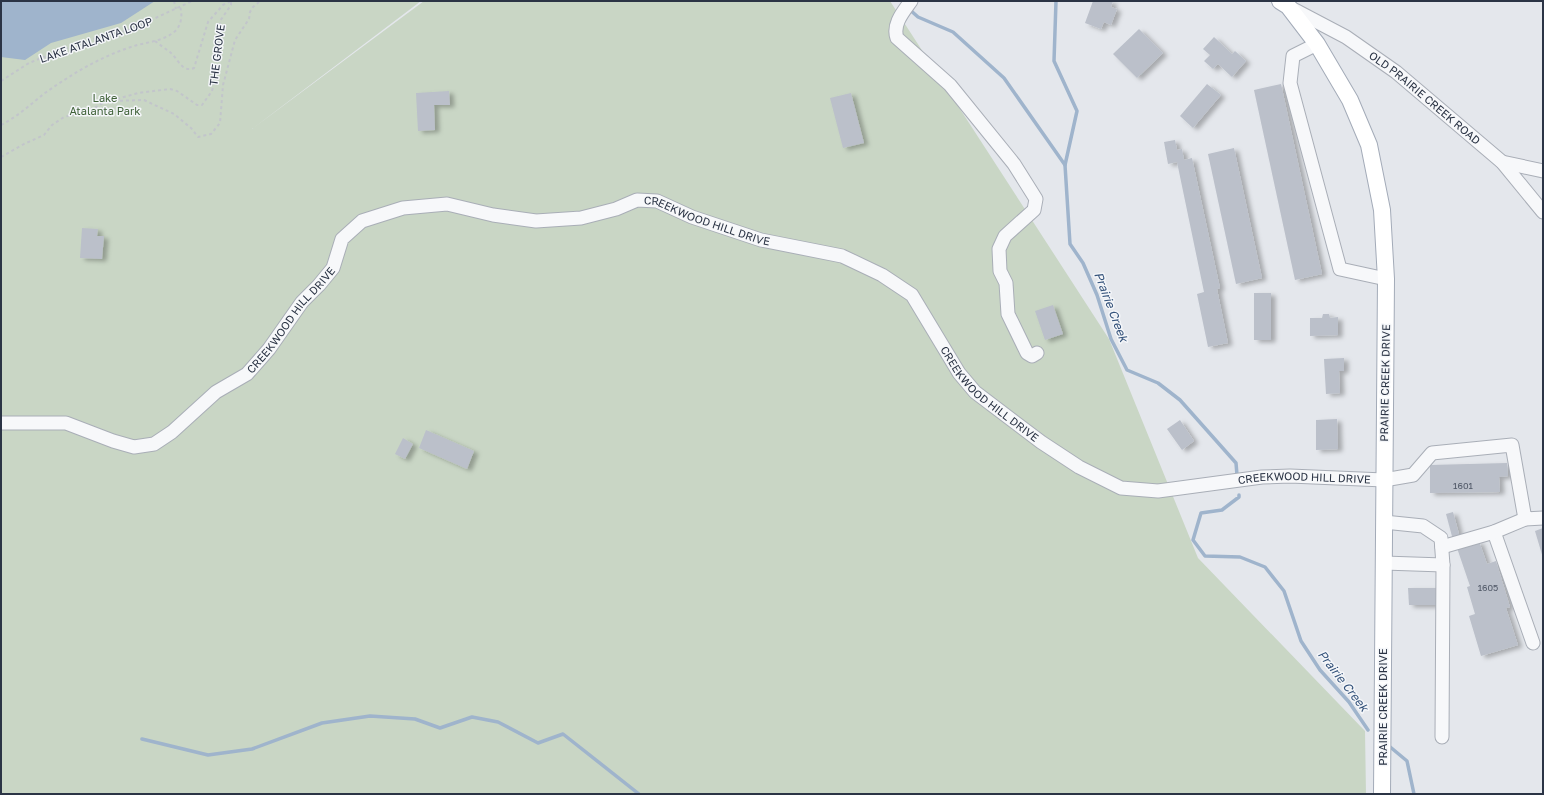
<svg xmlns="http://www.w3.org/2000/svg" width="1544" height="795" font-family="'Golos Text',sans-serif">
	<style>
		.green { fill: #c9d6c5 }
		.water { fill: #9fb4cc }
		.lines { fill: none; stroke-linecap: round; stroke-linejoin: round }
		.stream { stroke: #9fb4cc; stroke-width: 3.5 }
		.building { fill: #bbc0ca; filter: url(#shadow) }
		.minor-casing { stroke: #a9aeb7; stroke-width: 15 }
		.major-casing { stroke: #a3abb8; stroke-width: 18 }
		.path { stroke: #c2c5cb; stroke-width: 2; stroke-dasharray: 3 3; stroke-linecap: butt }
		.minor { stroke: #f7f8fa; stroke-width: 13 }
		.major { stroke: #fff; stroke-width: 16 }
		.labels { text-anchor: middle; stroke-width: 3; stroke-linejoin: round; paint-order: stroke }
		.number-label { font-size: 9px; fill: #4f5766 }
		.street-label { font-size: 11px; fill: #2b3445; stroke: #f4f6f9 }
		.park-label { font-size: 11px; fill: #3f6138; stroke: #f4f6f9 }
		.water-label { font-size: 12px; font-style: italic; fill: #34527a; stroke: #f4f6f9 }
	</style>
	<defs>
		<filter id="shadow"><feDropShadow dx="4.5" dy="2.5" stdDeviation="2" flood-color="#0004"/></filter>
	</defs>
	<rect width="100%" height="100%" fill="#e4e7ec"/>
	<polygon class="green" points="1,1 421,1 252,129 424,1 890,1 1109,339 1198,558 1365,731 1366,794 1,794"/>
	<polygon class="water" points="1,1 155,1 121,23 51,43 25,60 1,57"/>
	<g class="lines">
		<g class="stream">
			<polyline points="1056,1 1054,61 1077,111 1065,165"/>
			<polyline points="909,9 918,17 953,32 1004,78 1065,165 1070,244 1083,263 1097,295 1111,339 1127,370 1158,383 1180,400 1236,463 1237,475"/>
			<polyline points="1239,495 1239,497 1222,510 1201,513 1193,540 1205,556 1240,557 1265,567 1284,591 1301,641 1320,670 1349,702 1368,730"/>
			<polyline points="142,739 208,755 252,749 322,723 370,716 415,719 440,728 472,717 498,722 538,743 563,734 639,794"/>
			<polyline points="1389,746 1407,761 1414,794"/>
		</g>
	</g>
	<g class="building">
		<polygon points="1093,1 1113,1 1111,7 1117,9 1111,25 1104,22 1101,29 1085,23"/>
		<polygon points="1139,29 1163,53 1137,78 1113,54"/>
		<polygon points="1214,37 1232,54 1235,51 1246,61 1232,77 1218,64 1213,69 1204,61 1210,55 1203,49"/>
		<polygon points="1207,84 1221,95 1193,128 1180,116"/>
		<polygon points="1281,84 1322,274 1295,280 1254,90"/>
		<polygon points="449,91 450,105 434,105 435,130 418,131 416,93"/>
		<polygon points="851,93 864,143 843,148 830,98"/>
		<polygon points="1175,140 1177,150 1182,149 1184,160 1192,158 1220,288 1217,289 1228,343 1208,347 1197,294 1204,292 1177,162 1168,164 1164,142"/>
		<polygon points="1234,148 1262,278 1236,284 1208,154"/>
		<polygon points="82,228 98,229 97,236 104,236 102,259 80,258"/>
		<rect x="1254" y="293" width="17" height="47"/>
		<polygon points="1053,305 1063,334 1045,340 1035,311"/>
		<polygon points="1323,314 1329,314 1330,318 1338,317 1338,335 1310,336 1310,318 1322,318"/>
		<polygon points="1344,358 1344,371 1339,371 1340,393 1326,394 1324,359"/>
		<polygon points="1337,419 1338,449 1316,450 1316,420"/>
		<polygon points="1180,420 1194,441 1182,450 1167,429"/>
		<polygon points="426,430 474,451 467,469 419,448"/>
		<polygon points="403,438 413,444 405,459 395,454"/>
		<polygon points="1507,463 1508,476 1499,477 1500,492 1430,493 1430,465"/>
		<polygon points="1453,512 1460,538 1453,540 1446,514"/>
		<polygon points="1543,528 1543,558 1535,531"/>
		<polygon points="1479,541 1487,564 1496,561 1510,607 1506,608 1518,645 1481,656 1469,616 1475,614 1467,587 1470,586 1457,548"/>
		<polygon points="1408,588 1436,588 1436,605 1409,605"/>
	</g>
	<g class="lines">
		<g class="minor-casing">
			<g id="minor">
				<path d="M911 1C904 11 892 24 897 38L950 85 1014 164 1036 199 1034 210 1005 236 999 249 1000 271 1006 283 1008 314 1027 353 1032 356 1037 353"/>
				<path id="s1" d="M1289 7 1346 37 1396 72 1502 162 1543 212"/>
				<polyline points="1317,44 1293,56 1290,83 1340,269 1386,279"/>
				<polyline points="1502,162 1543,171"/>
				<path id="s2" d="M1 423H66L113 441 134 447 154 444 172 432 216 392 247 374 269 349 302 302 319 285 333 268 342 239 362 221 403 208 447 204 493 215 536 221 581 218 616 209 637 200 657 201 692 217 761 240 842 256 882 275 912 295 959 373 975 392 1041 442 1079 467 1121 488 1158 491 1262 477 1290 476 1384 480 1413 475 1432 453 1512 445 1525 519 1543 518"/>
				<polyline points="1494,532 1533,643"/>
				<polyline points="1442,547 1494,532 1525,519"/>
				<polyline points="1384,563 1443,565 1441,538 1423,526 1384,522"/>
				<polyline points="1442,737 1443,565"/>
			</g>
		</g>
		<g class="major-casing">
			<polyline id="major" points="1280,1 1288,6 1317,44 1350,100 1369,145 1382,210 1386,279 1382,794"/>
		</g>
		<g class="path">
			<polyline points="174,1 176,9"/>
			<path d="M155 41C160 45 166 49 171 53 178 59 182 73 194 68L208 22 223 5 231 1"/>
			<polyline points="1,81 29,63 82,42 132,29 192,1"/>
			<polyline points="114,101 144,100 174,114 191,128 198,137 211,134 220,123 223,85 235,40 249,19 250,12 253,7 260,1"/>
			<path d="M1 125C17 117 31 104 45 93 72 74 100 57 131 47 145 42 162 42 174 32 181 27 183 15 180 7"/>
			<polyline points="1,157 24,144 44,135 52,125 64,117 91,110 103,103 138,93 170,89 177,91 197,105 202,105 212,91 218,67 220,21 231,5 231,1"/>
		</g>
		<use href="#minor" class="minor"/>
		<use href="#major" class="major"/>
	</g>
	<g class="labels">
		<g class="number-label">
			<text x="1463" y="489">1601</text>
			<text x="1488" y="591">1605</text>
		</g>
		<g class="street-label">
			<text transform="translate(96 40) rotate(-19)" y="4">LAKE ATALANTA LOOP</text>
			<text transform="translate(217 55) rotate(-83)" y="4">THE GROVE</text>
			<text dy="4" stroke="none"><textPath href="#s1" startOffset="164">OLD PRAIRIE CREEK ROAD</textPath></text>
			<text dy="4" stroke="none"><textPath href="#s2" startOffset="824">CREEKWOOD HILL DRIVE</textPath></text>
			<text dy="4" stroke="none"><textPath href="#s2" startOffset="344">CREEKWOOD HILL DRIVE</textPath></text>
			<text transform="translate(1385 383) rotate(-89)" y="4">PRAIRIE CREEK DRIVE</text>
			<text dy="4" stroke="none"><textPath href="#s2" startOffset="1172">CREEKWOOD HILL DRIVE</textPath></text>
			<text dy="4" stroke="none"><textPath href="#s2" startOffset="1520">CREEKWOOD HILL DRIVE</textPath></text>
			<text transform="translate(1383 707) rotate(-90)" y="4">PRAIRIE CREEK DRIVE</text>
		</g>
		<g class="park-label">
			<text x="105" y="102">Lake<tspan x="105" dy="13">Atalanta Park</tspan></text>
		</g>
		<g class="water-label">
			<text transform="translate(1111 307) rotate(69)" y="4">Prairie Creek</text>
			<text transform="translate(1343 681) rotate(52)" y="4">Prairie Creek</text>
		</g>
	</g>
	<rect width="1544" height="795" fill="none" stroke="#2b3445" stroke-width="4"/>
</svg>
